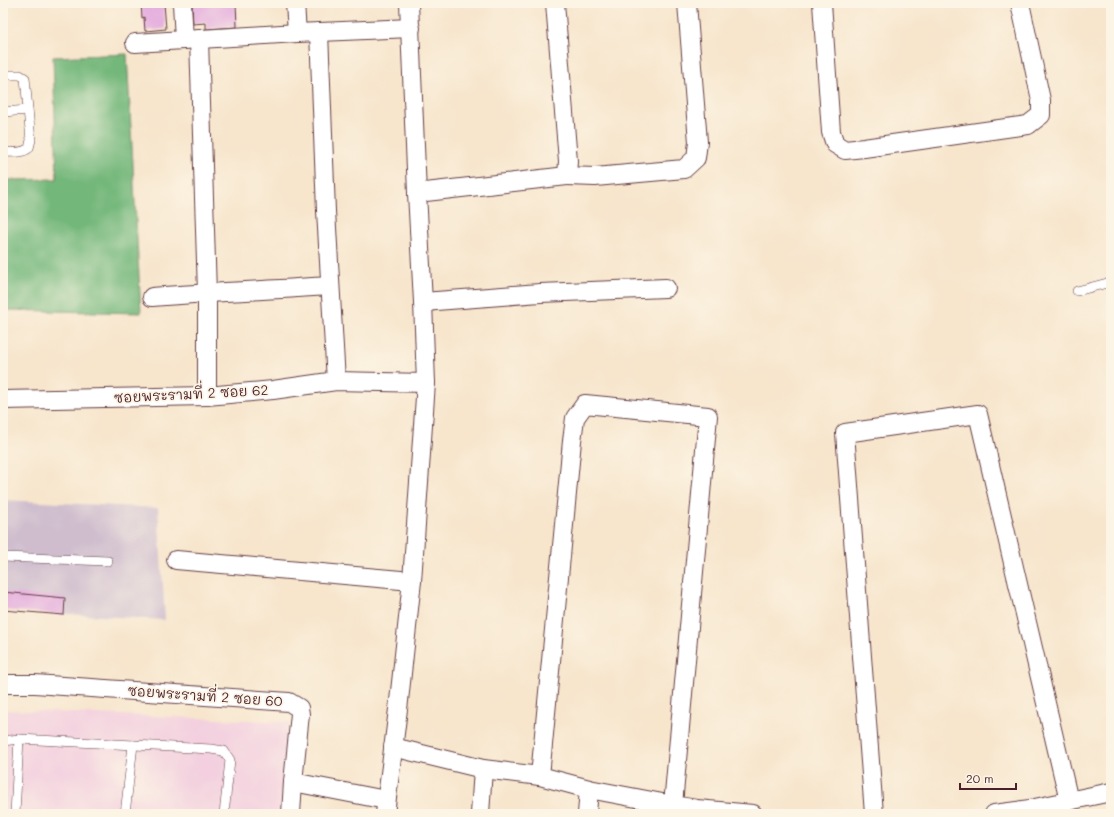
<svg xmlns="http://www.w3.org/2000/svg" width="1114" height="817" font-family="Mali,'Playpen Sans Thai',sans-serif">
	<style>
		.built { fill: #f3cfdf }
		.industrial { fill: #cfbdce }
		.forest { fill: #73b77a; stroke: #5e6b52 }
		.building { fill: #e1a3dd }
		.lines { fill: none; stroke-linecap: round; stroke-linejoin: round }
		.lane-casing { stroke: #643d43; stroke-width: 10 }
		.street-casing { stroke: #643d43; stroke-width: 20 }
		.lane { stroke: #fff; stroke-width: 9 }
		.street { stroke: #fff; stroke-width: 18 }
		.labels { text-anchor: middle; stroke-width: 3.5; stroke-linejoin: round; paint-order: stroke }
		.street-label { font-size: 14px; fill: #4a1f2b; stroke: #fcf5e5 }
	</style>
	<rect width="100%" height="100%" fill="#fcf5e5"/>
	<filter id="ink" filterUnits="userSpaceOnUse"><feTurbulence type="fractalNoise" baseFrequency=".025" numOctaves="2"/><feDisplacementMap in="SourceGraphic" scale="8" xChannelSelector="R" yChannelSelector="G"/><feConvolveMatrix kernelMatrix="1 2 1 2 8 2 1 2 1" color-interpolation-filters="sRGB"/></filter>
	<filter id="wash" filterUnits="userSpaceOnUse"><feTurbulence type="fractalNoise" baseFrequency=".012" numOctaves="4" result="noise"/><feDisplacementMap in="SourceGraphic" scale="16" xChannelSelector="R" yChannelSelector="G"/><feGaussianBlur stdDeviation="0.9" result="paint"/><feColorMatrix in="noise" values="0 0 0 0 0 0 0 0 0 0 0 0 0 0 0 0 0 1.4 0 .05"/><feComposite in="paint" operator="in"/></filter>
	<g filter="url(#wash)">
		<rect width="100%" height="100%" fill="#f7e5cc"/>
		<polygon class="built" points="3,710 290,722 281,814 3,814"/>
		<polygon class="industrial" points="3,500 158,508 165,620 3,610"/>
		<polygon class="forest" points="127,54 141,313 3,310 3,180 57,179 53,57"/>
		<g id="blocks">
			<g class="building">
				<polygon points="141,3 164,3 166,29 145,31 144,17 142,18"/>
				<polygon points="192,3 236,3 237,27 206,29 206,23 193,24"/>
				<polygon points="3,592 65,598 64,615 3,610"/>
			</g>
		</g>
	</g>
	<g filter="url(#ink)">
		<use href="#blocks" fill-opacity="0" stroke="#643d43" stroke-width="1"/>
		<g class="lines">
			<g class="lane-casing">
				<g id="lane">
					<path d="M3 75H20L25 78 31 140 29 148C22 154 12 152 3 152"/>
					<polyline points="3,112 28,110"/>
					<polyline points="1077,291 1111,282"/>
					<polyline points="3,557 108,561"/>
					<polyline points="3,741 19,739 211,749 224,751 230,760 224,814"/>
					<polyline points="15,814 19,739"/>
					<polyline points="125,814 133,745"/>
				</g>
			</g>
			<g class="street-casing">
				<g id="street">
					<polyline points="182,3 184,40"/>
					<polyline points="295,3 297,33"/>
					<polyline points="555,3 568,161 567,176 595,177 684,169 696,158 698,142 687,3"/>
					<polyline points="822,3 831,132 835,144 845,150 864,148 1028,125 1041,115 1041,100 1020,3"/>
					<polyline points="319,32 326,211 336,381"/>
					<polyline points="199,39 207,293 207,396"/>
					<polyline points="135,43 297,33 411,28"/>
					<polyline points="417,193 567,176"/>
					<path d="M152 297C211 292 271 290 330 286"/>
					<polyline points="423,302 540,293 666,288"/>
					<polyline points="3,400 207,396 273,390 336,381 426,383"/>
					<polyline points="176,560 412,581"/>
					<polyline points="3,684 35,684 289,702 299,708 300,714 293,782 291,814"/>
					<polyline points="393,747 483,769 540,776 589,789 673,805 697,809 753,814"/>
					<polyline points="540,776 572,441 575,418 585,404 708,416 673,805"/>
					<polyline points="293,782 386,800"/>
					<polyline points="385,814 399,701 412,581 426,383 423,302 417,193 409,3"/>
					<polyline points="480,814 483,769"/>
					<polyline points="587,814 589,789"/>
					<polyline points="874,814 845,433 978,414 1069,801"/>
					<polyline points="994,814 1030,809 1111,792"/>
				</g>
			</g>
			<use href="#lane" class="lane"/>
			<use href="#street" class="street"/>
		</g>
	</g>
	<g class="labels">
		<g class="street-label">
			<text transform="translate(191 394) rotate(-3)" y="5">ซอยพระรามที่ 2 ซอย 62</text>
			<text transform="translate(205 696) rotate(4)" y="5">ซอยพระรามที่ 2 ซอย 60</text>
		</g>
	</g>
	<rect width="1114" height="817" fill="none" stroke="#fcf5e5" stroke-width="16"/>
	<path d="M960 783v6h56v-6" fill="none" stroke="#4a1f2b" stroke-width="2"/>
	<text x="966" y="783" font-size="12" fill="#4a1f2b" stroke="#fcf5e5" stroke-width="3" paint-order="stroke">20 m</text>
</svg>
